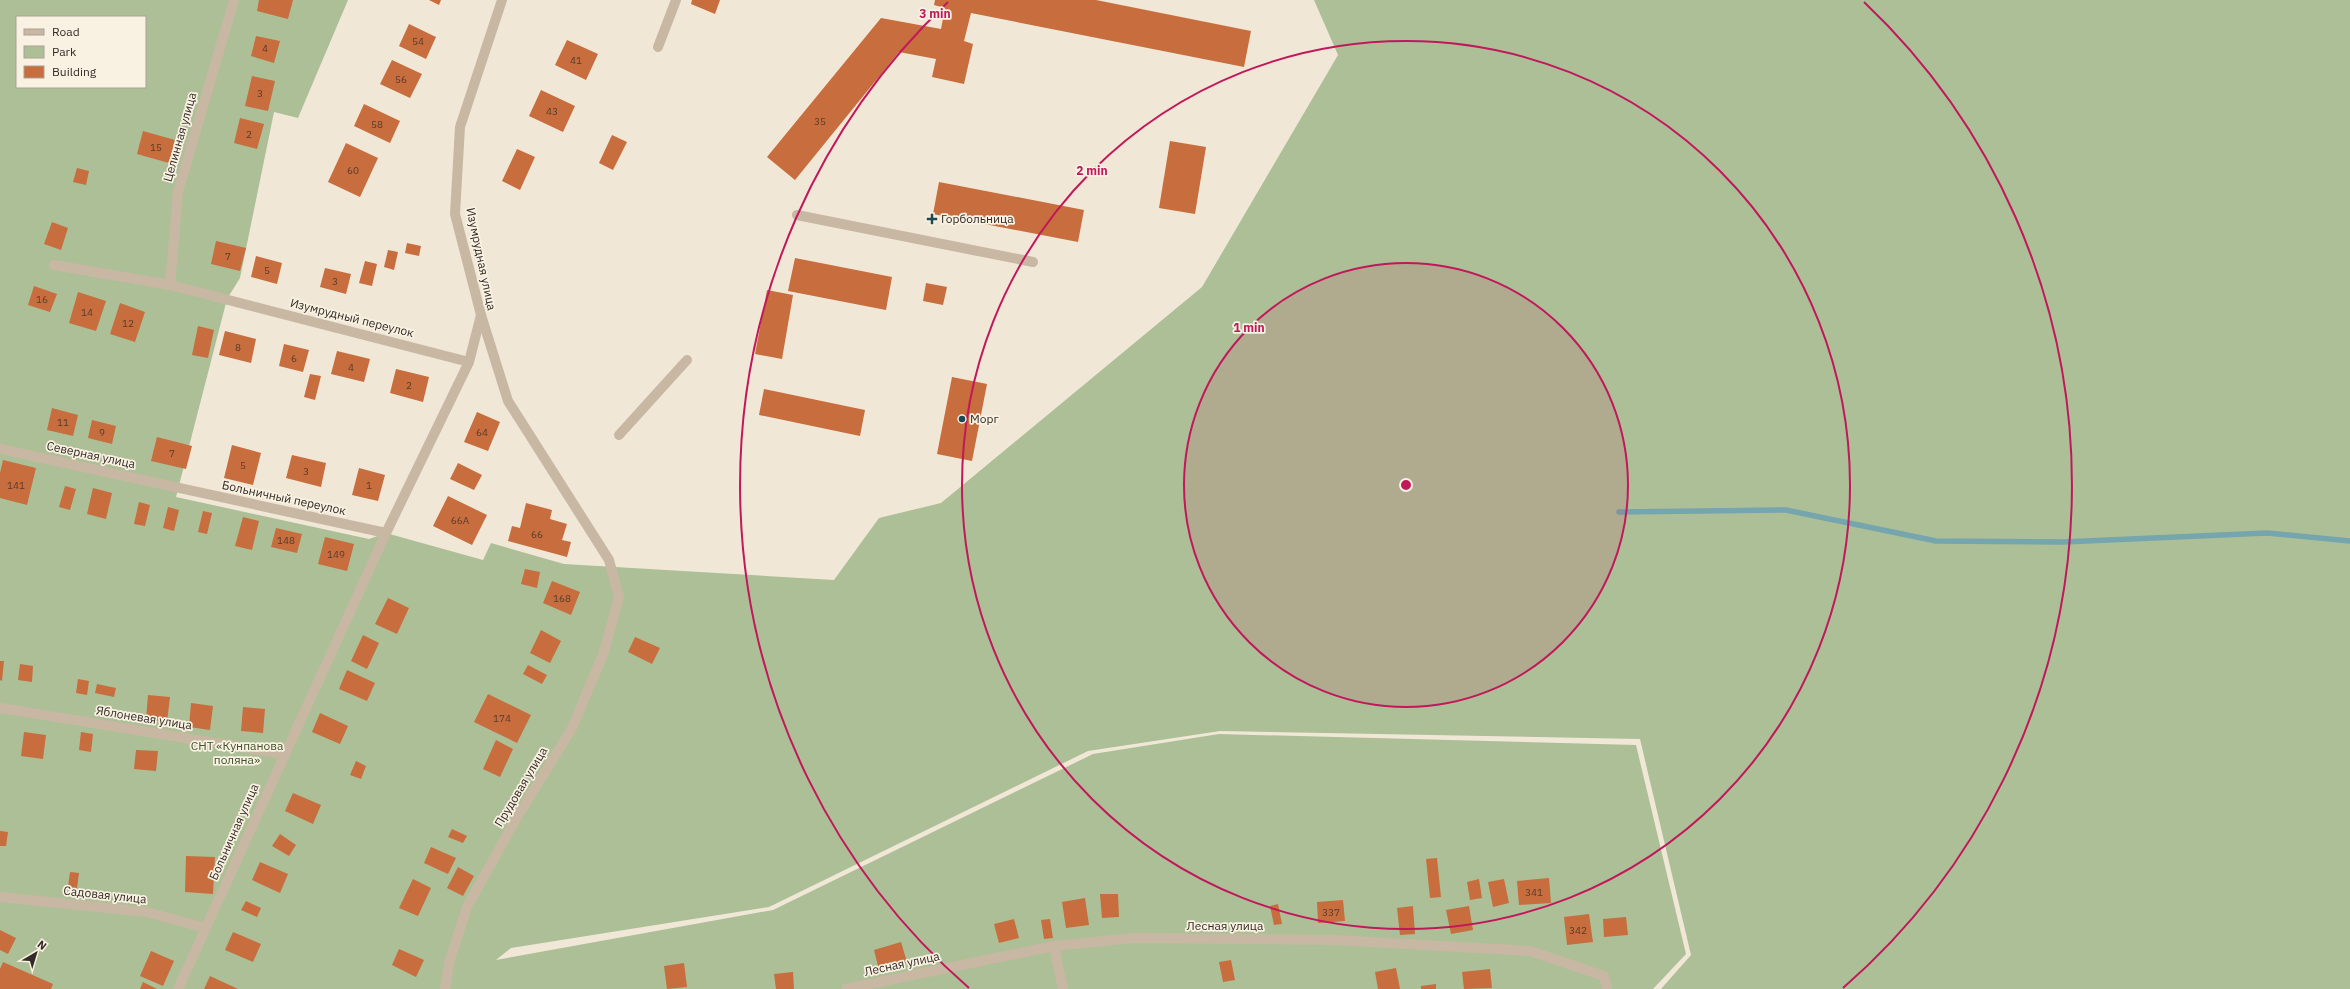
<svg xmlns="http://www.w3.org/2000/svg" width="2350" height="989" font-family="'IBM Plex Sans',sans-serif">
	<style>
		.green { fill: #adbf97; fill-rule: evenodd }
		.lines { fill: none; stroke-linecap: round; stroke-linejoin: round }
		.stream { stroke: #75a5ad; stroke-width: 5.5 }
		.building { fill: #c76d3e }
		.minor { stroke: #c8b8a3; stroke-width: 10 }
		.ring { fill: none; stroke: #c2185b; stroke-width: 2 }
		.poi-dot { fill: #1b4a54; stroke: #f9f1e2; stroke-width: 1.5 }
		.labels { text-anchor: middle; stroke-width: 3.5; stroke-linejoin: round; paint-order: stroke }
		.number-label { font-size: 10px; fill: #583c2b }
		.street-label { font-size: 12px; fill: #332b25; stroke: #f9f1e2 }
		.poi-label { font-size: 12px; fill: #332b25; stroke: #f9f1e2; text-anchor: start }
		.park-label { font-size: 12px; fill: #3e5129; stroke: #f9f1e2 }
		.centre { fill: #c2185b; stroke: #f9f1e2; stroke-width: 2 }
		.ring-label { font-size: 12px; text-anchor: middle; font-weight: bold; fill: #c2185b; stroke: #f9f1e2; stroke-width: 3.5; stroke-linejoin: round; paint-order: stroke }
	</style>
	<rect width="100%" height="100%" fill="#f1e7d6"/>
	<path class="green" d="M0 0H348L298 118 274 112 240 278 227 299 176 497 369 539 386 533 483 560 491 543 564 564 834 580 879 518 941 503 1202 287 1338 55 1314 0H2350V989H1661L1691 955 1640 739 1220 731 1088 751 769 907 511 948 496 960 773 910 1093 754 1219 734 1636 745 1686 954 1653 989H0ZM17 17H145V87H17Z"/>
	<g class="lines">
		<polyline class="stream" points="1619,512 1786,510 1936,541 2063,542 2267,533 2350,541"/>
	</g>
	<g class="building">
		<polygon points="259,0 293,0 288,19 257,11"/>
		<polygon points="429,0 441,0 439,5"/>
		<polygon points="692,0 720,0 715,14 691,4"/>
		<polygon points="935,0 1096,0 1251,31 1244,67 971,13 964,41 973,44 964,84 932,77 936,59 899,52 795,180 767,157 881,18 941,29 945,8 934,5"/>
		<polygon points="409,24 436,37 426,59 399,46"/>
		<polygon points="256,36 280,41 274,63 251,56"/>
		<polygon points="567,40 598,54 586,80 555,65"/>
		<polygon points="392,60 422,74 410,98 380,84"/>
		<polygon points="252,76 275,81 268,111 245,106"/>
		<polygon points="541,90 575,106 563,132 529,116"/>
		<polygon points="364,104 400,121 390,143 354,126"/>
		<polygon points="240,118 264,124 257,149 234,143"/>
		<polygon points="143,131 175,140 169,163 137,154"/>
		<polygon points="612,135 627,142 613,170 599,163"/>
		<polygon points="1170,141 1206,147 1195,214 1159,208"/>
		<polygon points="346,143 378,158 360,197 328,182"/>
		<polygon points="517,149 535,157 520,190 502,181"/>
		<polygon points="77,168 89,171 86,185 73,182"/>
		<polygon points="939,182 1084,210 1078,242 933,214"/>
		<polygon points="52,222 68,228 61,250 44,244"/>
		<polygon points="216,241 246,248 240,271 211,264"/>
		<polygon points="407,243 421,246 419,256 405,253"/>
		<polygon points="388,250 398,252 394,270 384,267"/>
		<polygon points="256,256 282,263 277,284 251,277"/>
		<polygon points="795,258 892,277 886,310 788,291"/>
		<polygon points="365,261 377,264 372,286 359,283"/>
		<polygon points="325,268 351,274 346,294 320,287"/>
		<polygon points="926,283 947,287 943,305 923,301"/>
		<polygon points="34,286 57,294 50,312 28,305"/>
		<polygon points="767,290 793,295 782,359 755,354"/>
		<polygon points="78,292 106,301 96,331 69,323"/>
		<polygon points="120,303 145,312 135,342 110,334"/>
		<polygon points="198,326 214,330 208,358 192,355"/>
		<polygon points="225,331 256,339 251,363 219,355"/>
		<polygon points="284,344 309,350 303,372 279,366"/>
		<polygon points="337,351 370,359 364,382 331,374"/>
		<polygon points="396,369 429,377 423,402 390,393"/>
		<polygon points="310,374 321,376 315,400 304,397"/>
		<polygon points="952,377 987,384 972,461 937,454"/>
		<polygon points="764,389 865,410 860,436 759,415"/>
		<polygon points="52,408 78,415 73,436 47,430"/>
		<polygon points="477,412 500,422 488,451 464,442"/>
		<polygon points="92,420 116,426 112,444 88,438"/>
		<polygon points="157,437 192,446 186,469 151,461"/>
		<polygon points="232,445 261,453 253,485 224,478"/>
		<polygon points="292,455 326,463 321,487 286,478"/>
		<polygon points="3,460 36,468 27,505 0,498 0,473"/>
		<polygon points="458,463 482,475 474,490 450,479"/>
		<polygon points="359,468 385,475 378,501 352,495"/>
		<polygon points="65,486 76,489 70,510 59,507"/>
		<polygon points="93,488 112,493 106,519 87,514"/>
		<polygon points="448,496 487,515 472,545 433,526"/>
		<polygon points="139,502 150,505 145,526 134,524"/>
		<polygon points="526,503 552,510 550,519 567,524 562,540 571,542 567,557 508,541 512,526 520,528"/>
		<polygon points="168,507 179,510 174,531 163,528"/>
		<polygon points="203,511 212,513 207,534 198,532"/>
		<polygon points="243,517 259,521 252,550 235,546"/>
		<polygon points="276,528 302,534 297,553 271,547"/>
		<polygon points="325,537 354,544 347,571 318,564"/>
		<polygon points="525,569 540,572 537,588 521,584"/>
		<polygon points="552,581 580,592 571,615 543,603"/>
		<polygon points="388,598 409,608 397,634 375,624"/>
		<polygon points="541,630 561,641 550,663 530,653"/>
		<polygon points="363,635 379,643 367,669 351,661"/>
		<polygon points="635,637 660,648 652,664 628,652"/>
		<polygon points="0,661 4,661 2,681 0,680"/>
		<polygon points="20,664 33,666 32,682 18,680"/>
		<polygon points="528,665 547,675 542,684 523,674"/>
		<polygon points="347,670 375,683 367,701 339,689"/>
		<polygon points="78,679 89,681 87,695 76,693"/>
		<polygon points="97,684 116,688 114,697 95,693"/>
		<polygon points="488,694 531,715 517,743 474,722"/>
		<polygon points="148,695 170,697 167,722 146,719"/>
		<polygon points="191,703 213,706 210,730 189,727"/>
		<polygon points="243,707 265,709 263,733 241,731"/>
		<polygon points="320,713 348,726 340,744 312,732"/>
		<polygon points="24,732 46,735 43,759 21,756"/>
		<polygon points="81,732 93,734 91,752 79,750"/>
		<polygon points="496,740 513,749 500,777 483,769"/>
		<polygon points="136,750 158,751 156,771 134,769"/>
		<polygon points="356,761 366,766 361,779 350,775"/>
		<polygon points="293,793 321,805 313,824 285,811"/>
		<polygon points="452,829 467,836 463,843 448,837"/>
		<polygon points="0,831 8,832 6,846 0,846"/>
		<polygon points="280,834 296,845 289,856 272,846"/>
		<polygon points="431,847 456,858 448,874 424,863"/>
		<polygon points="186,856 215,857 213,894 185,892"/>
		<polygon points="1437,858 1441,897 1430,898 1426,859"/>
		<polygon points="260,862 288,874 280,893 252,880"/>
		<polygon points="458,867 474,876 463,896 447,888"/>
		<polygon points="70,872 79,873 77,888 68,887"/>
		<polygon points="1549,878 1551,903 1519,905 1517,881"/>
		<polygon points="413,879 431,888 418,916 399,908"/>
		<polygon points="1479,879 1482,898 1470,900 1467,882"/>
		<polygon points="1504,879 1509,903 1493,907 1488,882"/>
		<polygon points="1100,894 1118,894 1119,917 1102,918"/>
		<polygon points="1085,898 1089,925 1066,928 1062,902"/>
		<polygon points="1343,900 1345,921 1318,923 1317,902"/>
		<polygon points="246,901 261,908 257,917 241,910"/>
		<polygon points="1278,904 1282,924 1274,925 1270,906"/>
		<polygon points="1413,906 1415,934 1400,935 1397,908"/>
		<polygon points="1469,906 1473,930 1451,934 1446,910"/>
		<polygon points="1589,914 1593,942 1567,945 1564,917"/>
		<polygon points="1626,917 1628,935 1604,937 1603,919"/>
		<polygon points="1014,919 1019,938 999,943 994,924"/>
		<polygon points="1050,919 1053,938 1044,939 1041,920"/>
		<polygon points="0,930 16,938 8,954 0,950"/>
		<polygon points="233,932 261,944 253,962 225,950"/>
		<polygon points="901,942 907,962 879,970 874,950"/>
		<polygon points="399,949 424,960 416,977 392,965"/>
		<polygon points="151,951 174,961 163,986 140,976"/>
		<polygon points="1231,960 1235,980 1223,982 1219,962"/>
		<polygon points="3,962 53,984 51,989 0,989 0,969"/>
		<polygon points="684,963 687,987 667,989 664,966"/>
		<polygon points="1396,968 1400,989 1378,989 1375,972"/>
		<polygon points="1490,969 1492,988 1464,989 1462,972"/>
		<polygon points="793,972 794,989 776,989 774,974"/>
		<polygon points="210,976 238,989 204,989"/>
		<polygon points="143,982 157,989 140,989"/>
		<polygon points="1436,984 1436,989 1421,989 1421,986"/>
	</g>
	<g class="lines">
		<g class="minor">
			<polyline points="658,47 676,0"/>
			<polyline points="797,215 1033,262"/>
			<polyline points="54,265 170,285 469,362"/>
			<polyline points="170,285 178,192 234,0"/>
			<polyline points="619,435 687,360"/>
			<polyline points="0,449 386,533"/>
			<polyline points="0,708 284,754"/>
			<polyline points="0,897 146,912 206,928"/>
			<polyline points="1054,946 1063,989"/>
			<polyline points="178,989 386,533 469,362 481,315"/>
			<polyline points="445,989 449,963 467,907 516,819 572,728 604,652 619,597 609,560 508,401 481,315 455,214 460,127 502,0"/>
			<polyline points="846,989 1054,946 1133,938 1336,940 1530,951 1604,976 1607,989"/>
		</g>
	</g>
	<circle cx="1406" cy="485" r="222" fill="#c2185b" fill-opacity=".12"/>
	<g class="ring">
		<circle cx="1406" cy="485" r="222"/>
		<circle cx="1406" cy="485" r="444"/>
		<path d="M969 988A666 666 0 0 1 948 2M1864 2A666 666 0 0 1 1843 988"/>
	</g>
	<g class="poi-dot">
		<path d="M930 213h4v4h4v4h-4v4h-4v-4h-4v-4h4z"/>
		<circle cx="962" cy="419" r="4"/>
	</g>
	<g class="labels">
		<g class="number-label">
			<text x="418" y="45">54</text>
			<text x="265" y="52">4</text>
			<text x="576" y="64">41</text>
			<text x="401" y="83">56</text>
			<text x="260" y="97">3</text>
			<text x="552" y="115">43</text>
			<text x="820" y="125">35</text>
			<text x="377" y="128">58</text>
			<text x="249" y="138">2</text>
			<text x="156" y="151">15</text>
			<text x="353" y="174">60</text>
			<text x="228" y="260">7</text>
			<text x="267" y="274">5</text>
			<text x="335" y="285">3</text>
			<text x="42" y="303">16</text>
			<text x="87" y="316">14</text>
			<text x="128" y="327">12</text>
			<text x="238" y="351">8</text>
			<text x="294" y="362">6</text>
			<text x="351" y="371">4</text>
			<text x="409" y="389">2</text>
			<text x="63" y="426">11</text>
			<text x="102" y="436">9</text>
			<text x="482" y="436">64</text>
			<text x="172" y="457">7</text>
			<text x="243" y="469">5</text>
			<text x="306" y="475">3</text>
			<text x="16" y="489">141</text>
			<text x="369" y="489">1</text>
			<text x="460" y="524">66А</text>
			<text x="537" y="538">66</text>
			<text x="286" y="544">148</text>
			<text x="336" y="558">149</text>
			<text x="562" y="602">168</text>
			<text x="502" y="722">174</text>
			<text x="1534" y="896">341</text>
			<text x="1331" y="916">337</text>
			<text x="1578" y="934">342</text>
		</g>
		<g class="street-label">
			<text transform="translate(180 137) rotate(-74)" y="4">Целинная улица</text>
			<text transform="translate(481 259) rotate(78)" y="4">Изумрудная улица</text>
			<text transform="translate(352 318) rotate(14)" y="4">Изумрудный переулок</text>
			<text transform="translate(91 455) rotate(12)" y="4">Северная улица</text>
			<text transform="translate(284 498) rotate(12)" y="4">Больничный переулок</text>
			<text transform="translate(144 718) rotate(9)" y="4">Яблоневая улица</text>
			<text transform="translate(521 787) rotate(-59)" y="4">Прудовая улица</text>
			<text transform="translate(234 832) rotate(-66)" y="4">Больничная улица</text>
			<text transform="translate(105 895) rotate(6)" y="4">Садовая улица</text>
			<text x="1225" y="930">Лесная улица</text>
			<text transform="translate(902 964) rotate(-12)" y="4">Лесная улица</text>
		</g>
		<g class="poi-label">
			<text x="941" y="223">Горбольница</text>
			<text x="970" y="423">Морг</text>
		</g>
		<g class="park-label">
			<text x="237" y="750">СНТ «Кунпанова<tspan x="237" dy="14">поляна»</tspan></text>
		</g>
	</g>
	<circle cx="1406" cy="485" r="6" class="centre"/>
	<g class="ring-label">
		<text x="935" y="18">3 min</text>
		<text x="1092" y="175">2 min</text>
		<text x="1249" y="332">1 min</text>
	</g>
	<rect x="16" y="16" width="130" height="72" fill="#f9f1e2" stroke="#aaa296"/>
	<rect x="24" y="29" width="20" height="6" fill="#c8b8a3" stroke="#aaa296"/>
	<text x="52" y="36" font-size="12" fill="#332b25">Road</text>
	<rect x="24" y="46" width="20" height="12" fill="#adbf97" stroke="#aaa296"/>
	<text x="52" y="56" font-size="12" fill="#332b25">Park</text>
	<rect x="24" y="66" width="20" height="12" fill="#c76d3e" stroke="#aaa296"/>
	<text x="52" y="76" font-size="12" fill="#332b25">Building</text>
	<g transform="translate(36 953) rotate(38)" stroke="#f9f1e2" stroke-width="3" paint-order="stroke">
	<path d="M0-3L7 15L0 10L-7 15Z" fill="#332b25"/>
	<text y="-6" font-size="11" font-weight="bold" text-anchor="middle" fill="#332b25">N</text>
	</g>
</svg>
